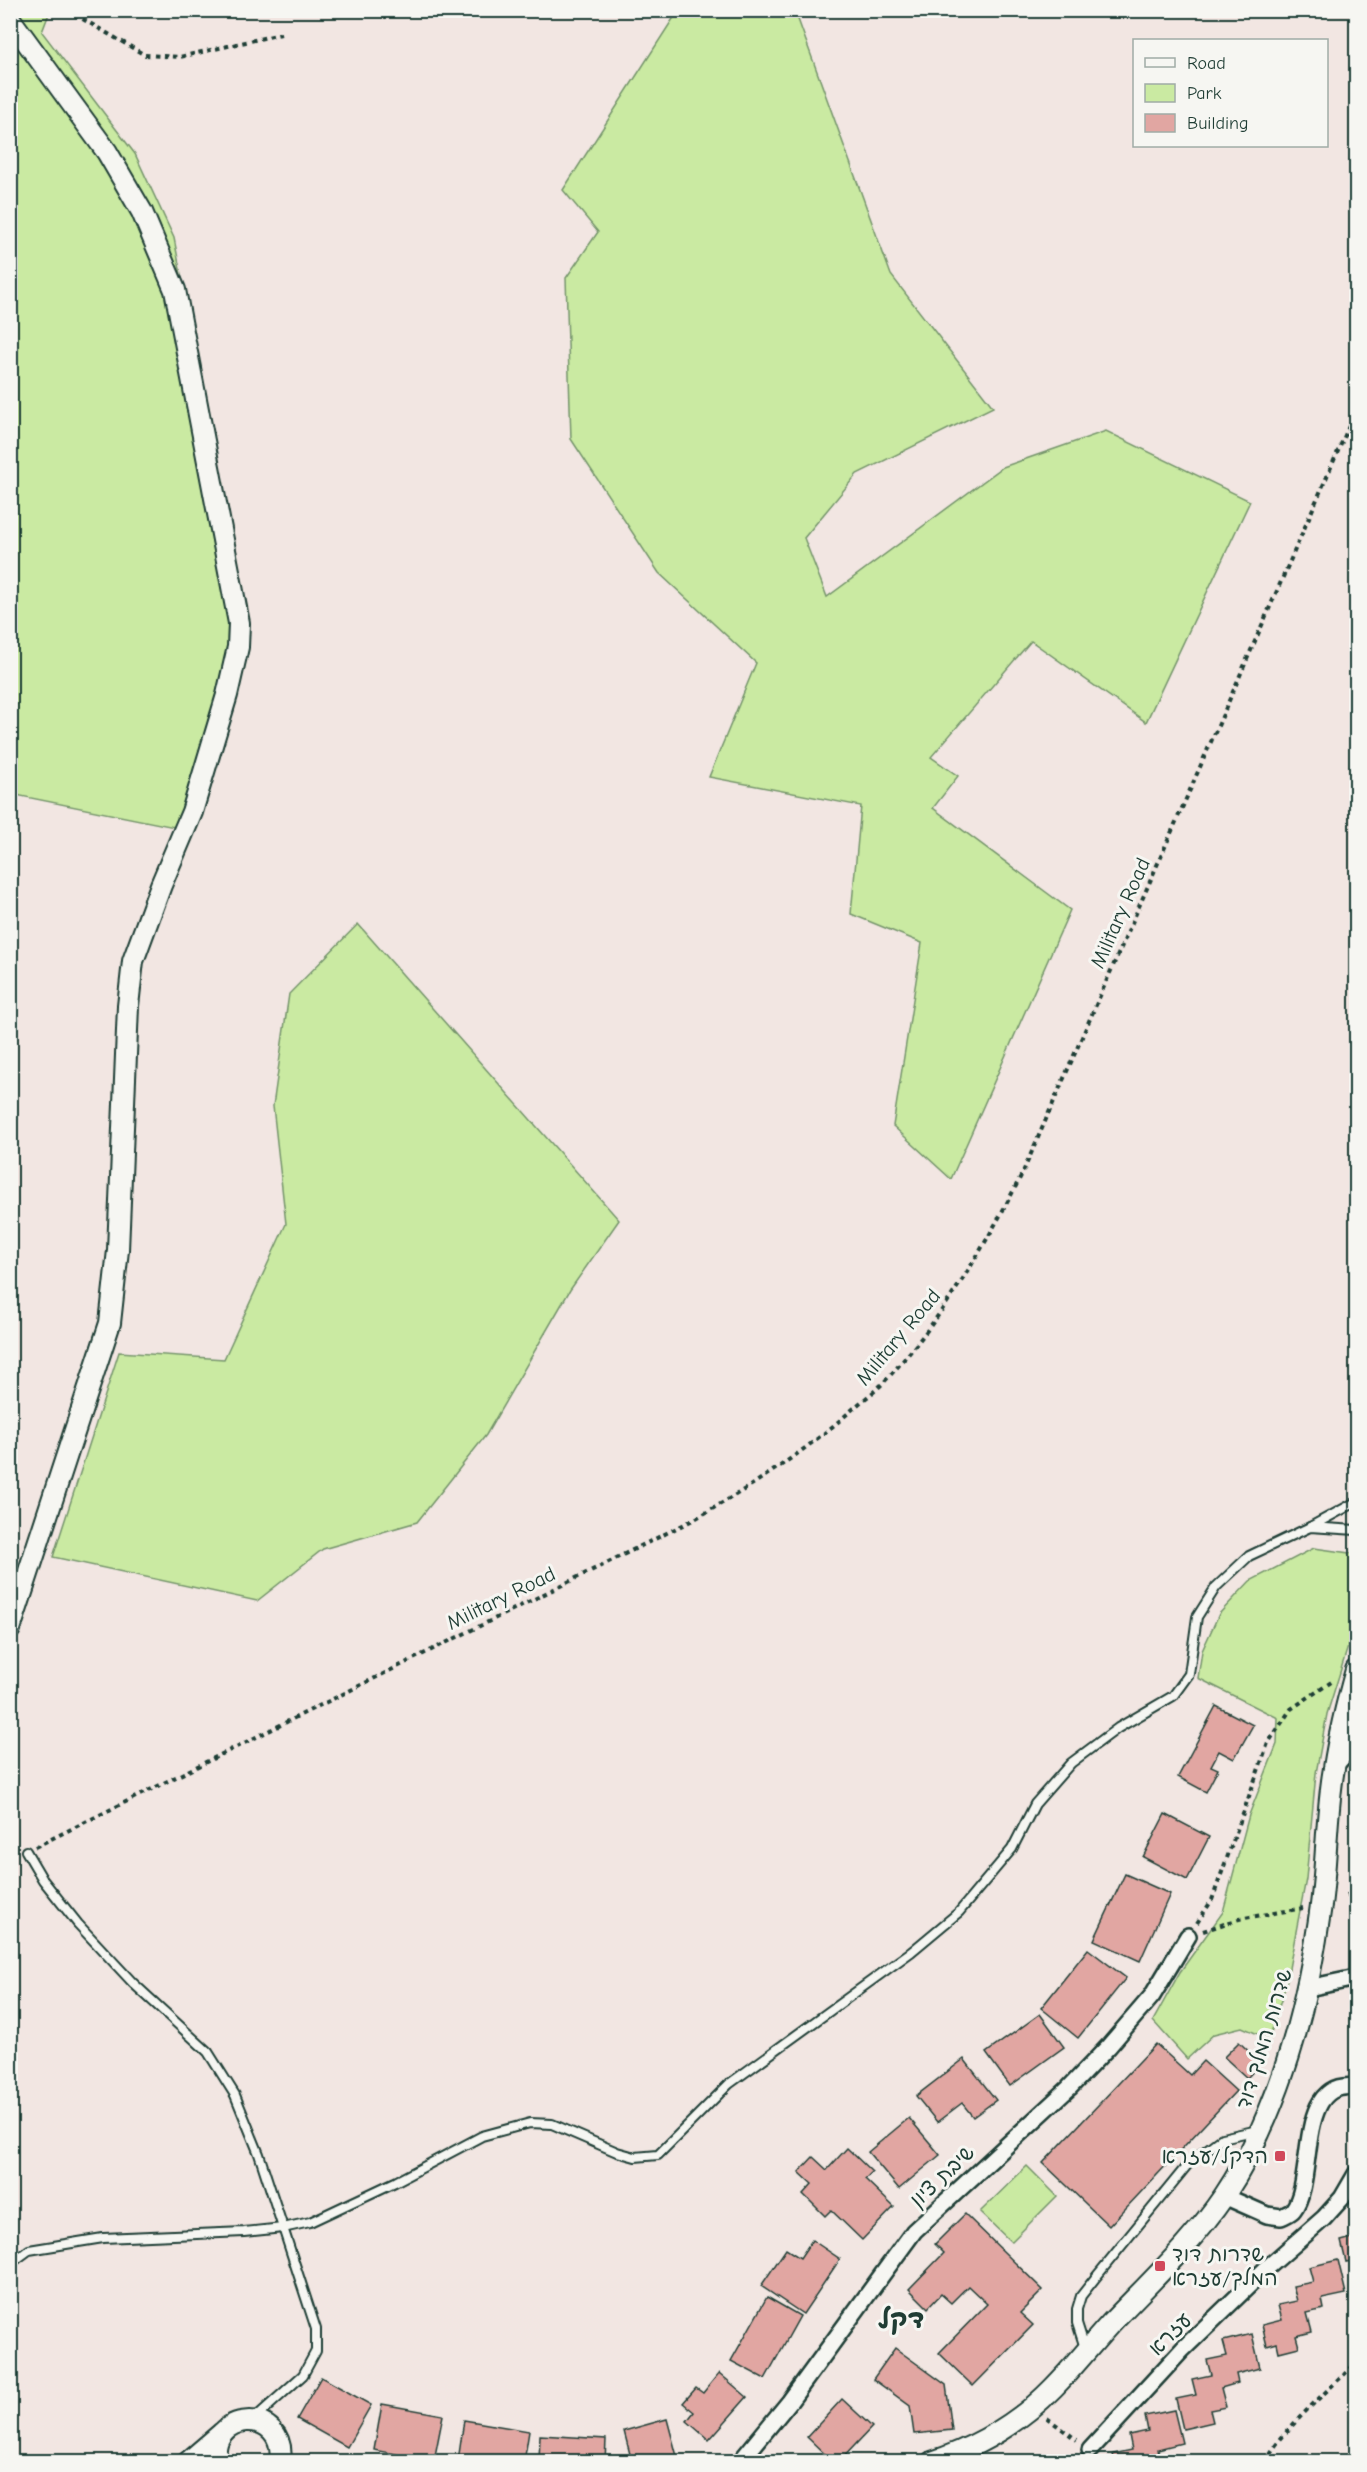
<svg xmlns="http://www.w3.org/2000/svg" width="1367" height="2472" font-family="'Comic Neue','Playpen Sans Hebrew',sans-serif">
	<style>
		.green { fill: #caeaa2; stroke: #74946b; stroke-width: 1.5 }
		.building { fill: #e1a6a2; stroke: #1f3d34; stroke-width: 1.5 }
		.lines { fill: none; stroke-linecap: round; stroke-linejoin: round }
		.service-casing { stroke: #1f3d34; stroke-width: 12 }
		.minor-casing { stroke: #1f3d34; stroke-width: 20 }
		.tertiary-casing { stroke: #1f3d34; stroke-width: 24 }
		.path { stroke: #1f3d34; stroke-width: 4; stroke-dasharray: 4.5 4.5; stroke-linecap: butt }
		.service { stroke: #f6f6f2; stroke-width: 8 }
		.minor { stroke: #f6f6f2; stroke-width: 15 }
		.tertiary { stroke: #f6f6f2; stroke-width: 20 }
		.poi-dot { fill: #d1495b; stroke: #f6f6f2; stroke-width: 2 }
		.labels { text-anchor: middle; stroke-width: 6; stroke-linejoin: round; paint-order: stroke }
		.street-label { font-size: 21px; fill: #1f3d34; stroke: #f6f6f2 }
		.poi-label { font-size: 21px; fill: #1f3d34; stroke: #f6f6f2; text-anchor: end }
		.district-label { font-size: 27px; font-weight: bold; fill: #1f3d34; stroke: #f6f6f2 }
	</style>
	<rect width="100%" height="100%" fill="#f2e6e2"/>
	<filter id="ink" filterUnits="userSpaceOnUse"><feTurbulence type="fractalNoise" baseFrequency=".0167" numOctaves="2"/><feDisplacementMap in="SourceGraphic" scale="12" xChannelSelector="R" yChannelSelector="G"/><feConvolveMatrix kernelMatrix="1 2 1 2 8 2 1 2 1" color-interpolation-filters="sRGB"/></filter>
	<g filter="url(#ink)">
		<g class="green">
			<polygon points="10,11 50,11 42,32 135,154 174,238 249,628 194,831 11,794"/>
			<polygon points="678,11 795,11 891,275 993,407 857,474 804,538 827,597 1003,467 1106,431 1250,501 1146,722 1031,641 931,757 958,776 933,808 1070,910 951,1179 893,1126 922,943 851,914 861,806 709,777 756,663 659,573 571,439 566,278 598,232 563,190"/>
			<polygon points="358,924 619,1220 570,1290 486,1435 417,1522 323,1549 257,1601 53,1557 119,1352 224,1359 286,1224 273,1106 289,994"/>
			<polygon points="1314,1548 1356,1554 1356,1621 1327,1714 1316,1773 1306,1879 1286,1984 1269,2039 1242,2027 1214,2034 1187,2059 1153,2021 1180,1972 1223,1912 1249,1815 1277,1744 1278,1718 1198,1678 1202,1651 1219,1614 1250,1581"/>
			<polygon points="1027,2166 1057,2196 1011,2242 980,2212"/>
		</g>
		<g class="building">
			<polygon points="1216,1706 1253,1725 1234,1759 1219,1751 1211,1766 1218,1769 1206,1792 1178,1777"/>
			<polygon points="1165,1814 1209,1837 1187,1880 1143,1857"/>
			<polygon points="1125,1874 1170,1894 1140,1961 1094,1940"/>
			<polygon points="1356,1889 1356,1915 1347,1894"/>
			<polygon points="1088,1949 1126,1978 1078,2038 1041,2008"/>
			<polygon points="1040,2014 1064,2047 1010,2086 986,2053"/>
			<polygon points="1239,2042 1261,2063 1247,2078 1224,2057"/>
			<polygon points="1156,2044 1190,2075 1203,2061 1236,2091 1109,2226 1043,2163"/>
			<polygon points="964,2059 996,2100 973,2117 962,2103 937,2122 916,2096"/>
			<polygon points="909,2118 940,2155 899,2189 868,2152"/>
			<polygon points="847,2148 872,2172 865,2179 894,2207 862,2240 831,2210 825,2216 803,2194 812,2184 799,2172 813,2157 827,2170"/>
			<polygon points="965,2214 1043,2290 1020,2313 1033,2325 973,2386 939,2353 987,2304 968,2286 951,2303 941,2294 928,2308 909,2289 944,2253 935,2244"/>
			<polygon points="1356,2237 1356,2262 1356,2260 1346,2262 1341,2241"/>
			<polygon points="812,2240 840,2259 803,2314 761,2286 786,2249 800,2258"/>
			<polygon points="1338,2260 1346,2294 1322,2299 1324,2309 1307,2313 1312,2332 1296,2336 1299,2347 1279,2352 1277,2343 1267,2346 1262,2325 1282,2320 1278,2305 1297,2301 1293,2286 1313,2282 1309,2267"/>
			<polygon points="767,2297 800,2316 765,2379 731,2361"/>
			<polygon points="1252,2334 1260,2368 1236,2374 1238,2383 1221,2388 1226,2407 1210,2410 1213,2422 1183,2429 1176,2399 1196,2395 1192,2379 1211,2375 1207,2360 1227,2356 1223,2341"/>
			<polygon points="895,2348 946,2385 952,2430 914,2434 910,2406 873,2379"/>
			<polygon points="719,2373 747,2397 709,2440 687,2421 694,2412 683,2403 696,2388 703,2393"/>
			<polygon points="321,2377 371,2405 347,2447 297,2419"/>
			<polygon points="842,2399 872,2427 839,2462 833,2462 807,2437"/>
			<polygon points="382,2404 443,2415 434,2461 374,2450"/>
			<polygon points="1174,2410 1182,2443 1158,2449 1160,2459 1147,2462 1115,2462 1113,2454 1132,2450 1129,2435 1148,2431 1145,2416"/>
			<polygon points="667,2419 678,2460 632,2462 624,2431"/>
			<polygon points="464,2420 529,2431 524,2462 458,2461"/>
			<polygon points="540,2435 606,2439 605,2462 539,2462"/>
		</g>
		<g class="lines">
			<g class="service-casing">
				<g id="service">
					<polyline points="1310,1527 1356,1502"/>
					<polyline points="26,1851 43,1880 78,1924 133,1983 208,2052 235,2095 259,2154 316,2329 316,2351 303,2375 254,2419"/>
					<polyline points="10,2264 29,2250 103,2238 244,2232 283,2228 310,2222 395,2182 482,2136 530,2123 552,2124 617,2152 635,2157 658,2155 729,2084 911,1952 959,1912 1012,1849 1035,1804 1071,1763 1118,1728 1173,1696 1189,1674 1197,1617 1216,1587 1249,1556 1310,1527 1356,1530"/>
					<polyline points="1085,2348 1077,2323 1077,2309 1081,2296 1096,2277 1189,2163 1222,2138 1258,2130"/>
				</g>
			</g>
			<g class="minor-casing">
				<g id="minor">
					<polyline points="1333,1768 1356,1742"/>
					<polyline points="1308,1988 1356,1978"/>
					<path d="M1224 2196 1267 2215 1281 2217C1285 2215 1291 2213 1293 2210 1317 2180 1294 2078 1356 2087"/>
					<polyline points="1090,2450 1183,2349 1267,2268 1324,2218 1342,2198 1356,2174"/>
					<polyline points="740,2462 790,2401 914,2231 1069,2088 1109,2046 1152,1996 1188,1936"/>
				</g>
			</g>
			<g class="tertiary-casing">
				<g id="tertiary">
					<polyline points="10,19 107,152 142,212 175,290 239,623 238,647 227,695 192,812 161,885 133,961 128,1006 118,1250 110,1323 10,1629"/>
					<polyline points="188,2462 222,2433"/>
					<path d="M217 2462C205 2411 288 2404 280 2462"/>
					<path d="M932 2462C977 2447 1020 2422 1053 2388 1073 2368 1091 2345 1110 2324 1149 2283 1192 2243 1224 2196 1280 2112 1308 2004 1321 1905 1327 1860 1326 1813 1334 1768 1339 1735 1347 1702 1356 1670"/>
				</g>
			</g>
			<g class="path">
				<polyline points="67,10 145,55 180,57 281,34"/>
				<path d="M35 1847 693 1520C751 1487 805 1452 854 1408 864 1399 876 1391 885 1381 942 1319 985 1247 1023 1172L1356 410"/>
				<polyline points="1197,1923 1212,1900 1268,1743 1291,1709 1333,1681"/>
				<polyline points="1203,1931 1239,1919 1303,1908"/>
				<polyline points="1047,2418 1077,2440"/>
				<path d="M1266 2462C1276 2435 1334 2385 1356 2363"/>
			</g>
			<use href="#service" class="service"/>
			<use href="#minor" class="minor"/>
			<use href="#tertiary" class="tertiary"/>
		</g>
	</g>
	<g class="poi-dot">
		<rect x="1274" y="2150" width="12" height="12" rx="3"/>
		<rect x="1154" y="2260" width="12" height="12" rx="3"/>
	</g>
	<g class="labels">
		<g class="street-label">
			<text transform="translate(1120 913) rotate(-66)" y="7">Military Road</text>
			<text transform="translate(898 1337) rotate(-50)" y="7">Military Road</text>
			<text transform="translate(501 1598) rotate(-26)" y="7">Military Road</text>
			<text transform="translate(1264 2039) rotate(-73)" y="7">שדרות המלך דוד</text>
			<text transform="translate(942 2176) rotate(-43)" y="7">שיבת ציון</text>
			<text transform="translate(1170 2334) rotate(-45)" y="7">עזרא</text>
		</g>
		<g class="poi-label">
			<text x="1268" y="2163">הדקל/עזרא</text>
			<text x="1172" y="2261" text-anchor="start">שדרות דוד<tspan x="1172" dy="24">המלך/עזרא</tspan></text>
		</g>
		<g class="district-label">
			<text x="901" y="2328">דקל</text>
		</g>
	</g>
	<rect width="1367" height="2472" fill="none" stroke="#f6f6f2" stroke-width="36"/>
	<rect x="18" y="18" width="1331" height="2436" fill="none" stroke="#1f3d34" stroke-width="2" filter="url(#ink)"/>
	<rect x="1133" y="39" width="195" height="108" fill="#f6f6f2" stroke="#a0aca6" stroke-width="1.5"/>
	<rect x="1145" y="58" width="30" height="9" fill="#f6f6f2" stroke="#a0aca6" stroke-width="1.5"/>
	<text x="1187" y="69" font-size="18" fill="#1f3d34">Road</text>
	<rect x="1145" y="84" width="30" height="18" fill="#caeaa2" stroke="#a0aca6" stroke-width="1.5"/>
	<text x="1187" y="99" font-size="18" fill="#1f3d34">Park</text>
	<rect x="1145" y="114" width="30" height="18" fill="#e1a6a2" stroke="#a0aca6" stroke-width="1.5"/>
	<text x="1187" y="129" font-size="18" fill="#1f3d34">Building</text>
</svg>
